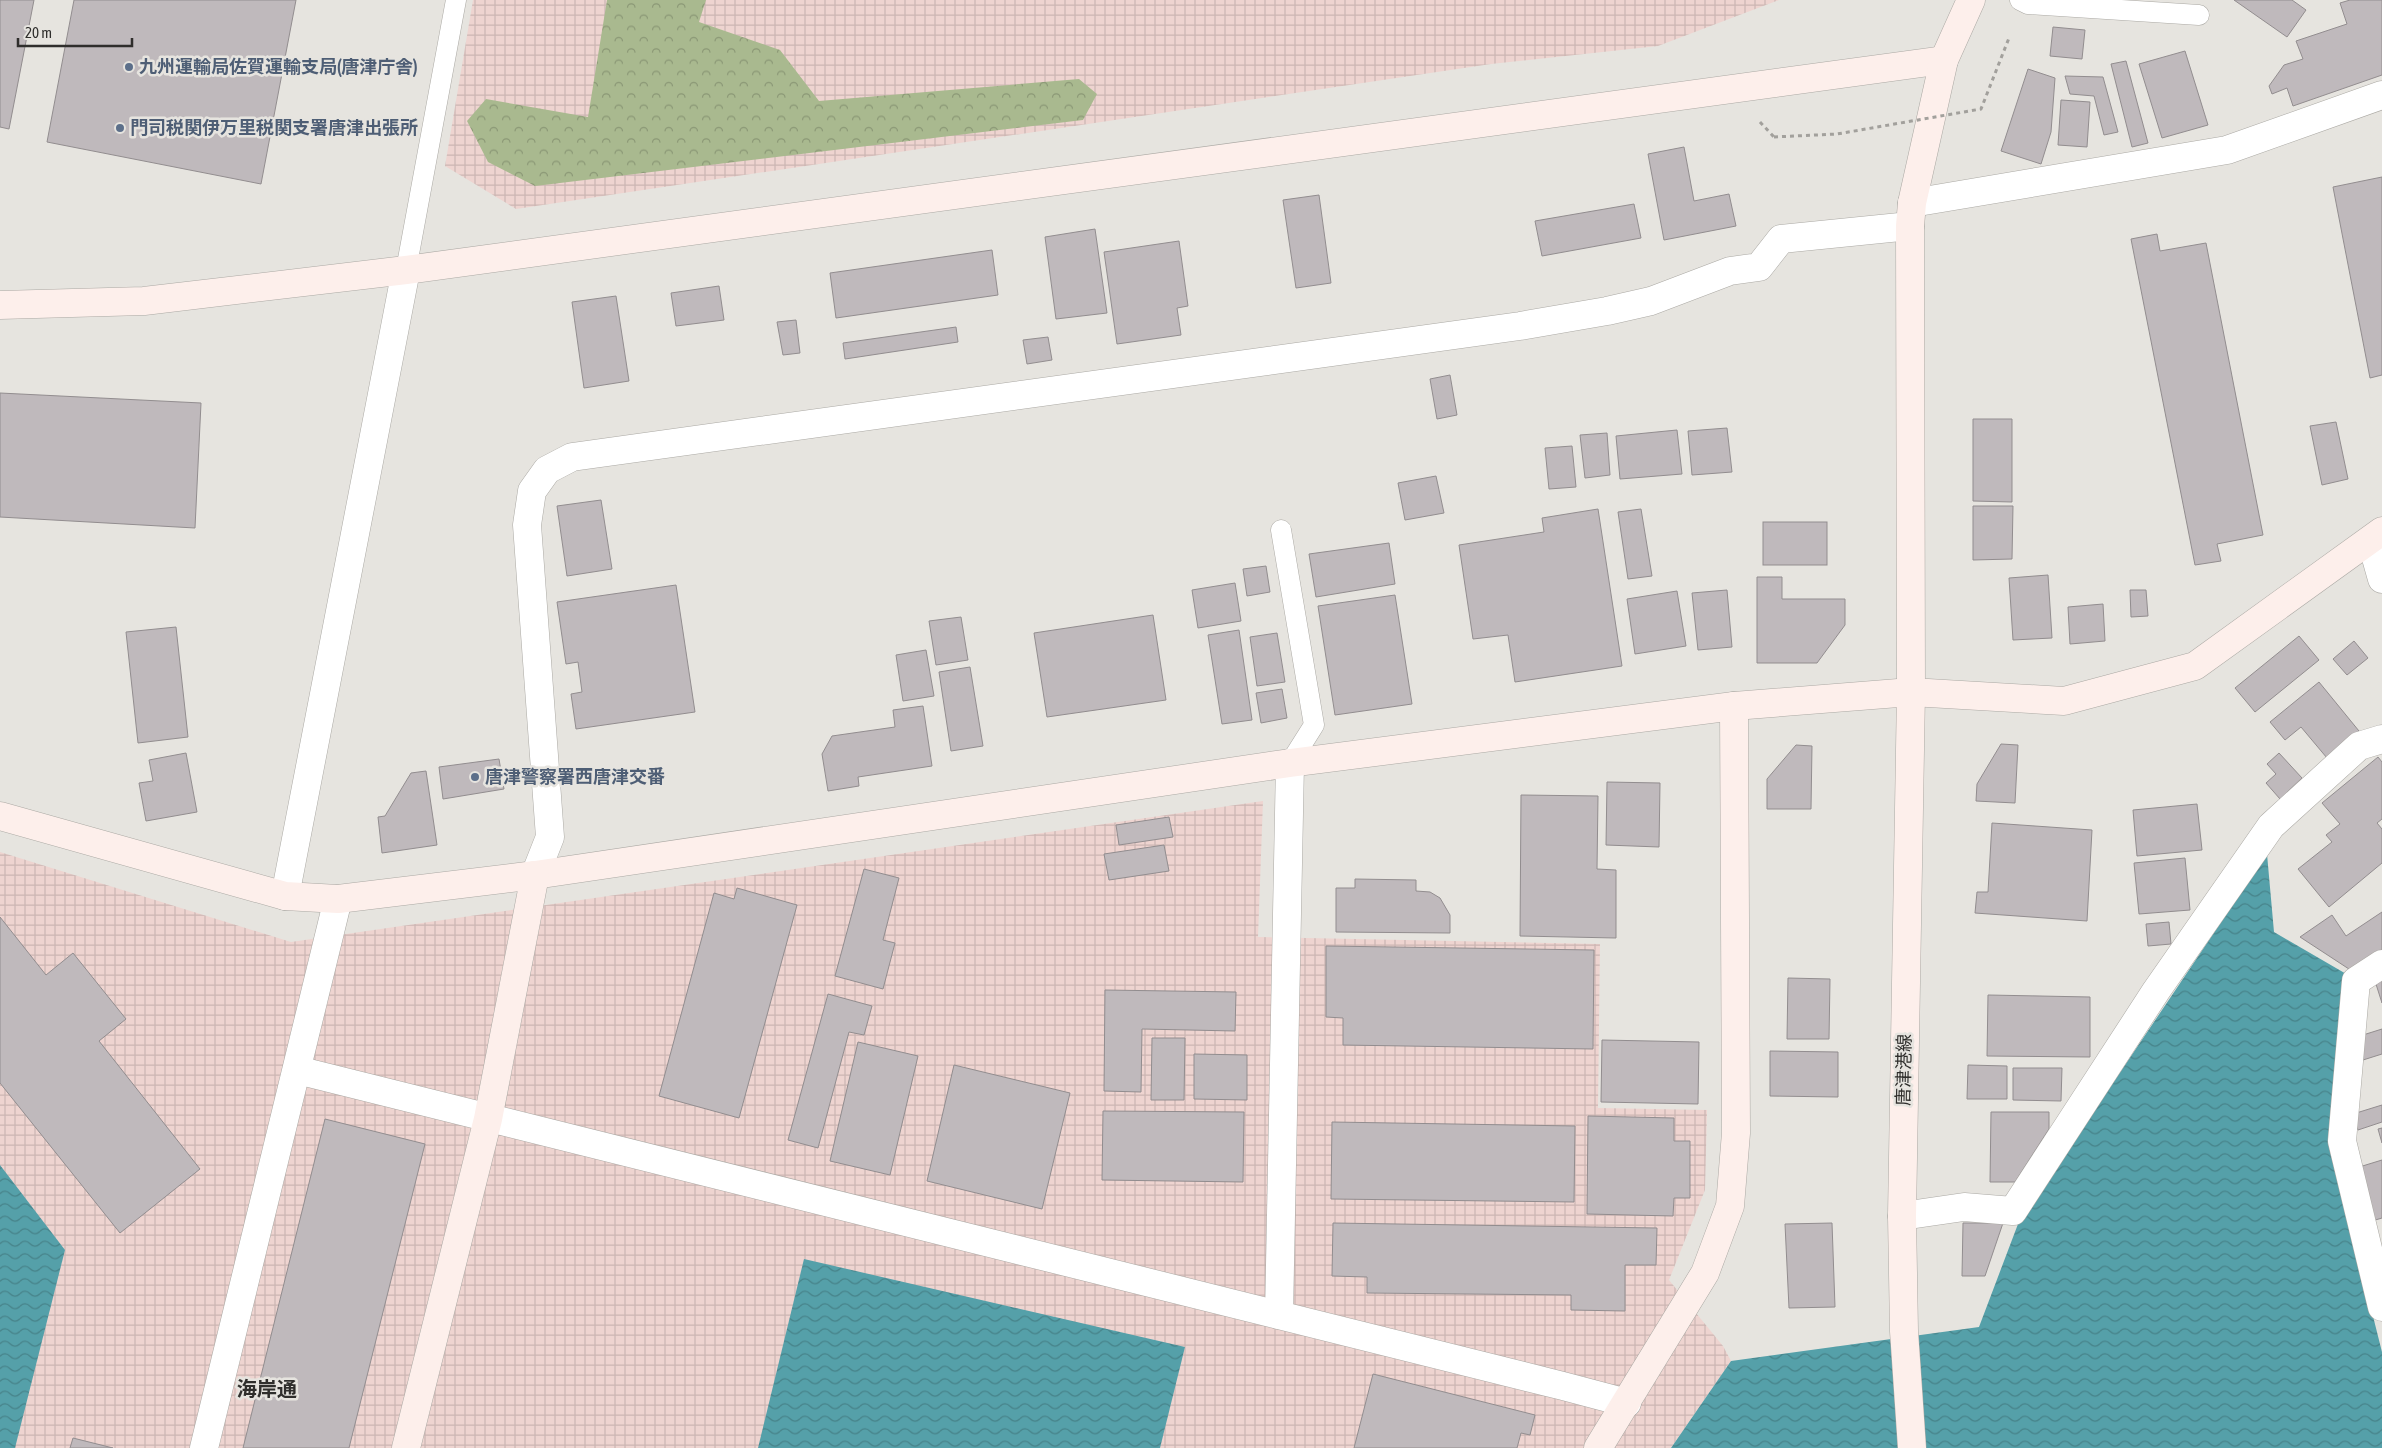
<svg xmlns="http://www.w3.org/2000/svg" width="2382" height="1448" font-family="'Asap Condensed','Noto Sans JP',sans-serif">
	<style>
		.industrial { fill: url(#industrial-grid) }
		.forest { fill: url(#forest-crowns) }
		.water { fill: url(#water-waves) }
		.building { fill: #bfb9bc; stroke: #928d8f }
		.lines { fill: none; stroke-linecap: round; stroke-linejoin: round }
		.lane-casing { stroke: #aba9a4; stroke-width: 21 }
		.street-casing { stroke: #aba9a4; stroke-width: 29 }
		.secondary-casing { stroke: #aba9a4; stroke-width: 29 }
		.path { stroke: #a2a09c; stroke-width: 3; stroke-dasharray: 4 4; stroke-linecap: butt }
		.lane { stroke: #fff; stroke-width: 20 }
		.street { stroke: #fff; stroke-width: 28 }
		.secondary { stroke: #fdefeb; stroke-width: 28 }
		.path-bridge { stroke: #a2a09c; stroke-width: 3; stroke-dasharray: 4 4; stroke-linecap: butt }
		.service-dot { fill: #5c6f8a; stroke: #e6e4df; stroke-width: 2 }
		.labels { text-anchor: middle; stroke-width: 5; stroke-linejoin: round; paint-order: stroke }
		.service-label { font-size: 18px; font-weight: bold; fill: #4e5e75; stroke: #e6e4df; text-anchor: start }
		.street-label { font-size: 18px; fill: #2f2e2c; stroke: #e6e4df }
		.quarter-label { font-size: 20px; font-weight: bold; fill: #2f2e2c; stroke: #e6e4df }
	</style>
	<defs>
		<pattern id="industrial-grid" width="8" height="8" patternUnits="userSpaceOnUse" patternTransform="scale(1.25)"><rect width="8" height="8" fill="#eed4d0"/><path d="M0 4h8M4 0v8" fill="none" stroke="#ccb6b3"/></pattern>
		<pattern id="forest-crowns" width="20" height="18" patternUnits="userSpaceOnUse" patternTransform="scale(1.25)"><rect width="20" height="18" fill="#a9b98f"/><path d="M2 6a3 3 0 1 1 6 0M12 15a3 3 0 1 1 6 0" fill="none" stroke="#8a9775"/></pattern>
		<pattern id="water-waves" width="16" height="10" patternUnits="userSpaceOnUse" patternTransform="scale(1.25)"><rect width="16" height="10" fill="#55a0a9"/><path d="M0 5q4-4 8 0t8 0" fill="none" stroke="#47838a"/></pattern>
	</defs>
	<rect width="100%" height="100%" fill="#e6e4df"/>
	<g class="industrial">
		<polygon points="473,0 1779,0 1658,46 1491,64 516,209 445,166"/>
		<polygon points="1263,801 1258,937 1600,944 1598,1108 1707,1110 1705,1190 1669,1280 1723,1346 1731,1361 1671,1448 0,1448 0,852 291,942"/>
	</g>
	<polygon class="forest" points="607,0 706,0 699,22 780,50 819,101 1079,79 1097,94 1083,120 535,186 488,162 467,121 486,99 588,117"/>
	<g class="water">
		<polygon points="2267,854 2274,932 2348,975 2329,1141 2382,1352 2382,1448 1671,1448 1731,1361 1979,1327 2018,1224"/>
		<polygon points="0,1165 65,1250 15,1448 0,1448"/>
		<polygon points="804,1259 1185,1347 1160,1448 758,1448"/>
	</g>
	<g class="building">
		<polygon points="0,0 34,0 9,129 0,127"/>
		<polygon points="74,0 296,0 261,184 47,142"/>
		<polygon points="2234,0 2292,0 2306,10 2287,37"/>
		<polygon points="2350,0 2382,0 2382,75 2293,106 2287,88 2272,94 2269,86 2284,65 2303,59 2296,41 2347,24 2340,3"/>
		<polygon points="2053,27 2085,30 2082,59 2050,56"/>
		<polygon points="2185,51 2208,125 2162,138 2139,64"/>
		<polygon points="2126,61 2148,143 2132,147 2111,64"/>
		<polygon points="2028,69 2055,78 2051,132 2041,164 2001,151"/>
		<polygon points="2065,76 2103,77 2118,132 2104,135 2094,96 2070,94"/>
		<polygon points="2061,100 2090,102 2087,147 2058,145"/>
		<polygon points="1684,147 1694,201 1729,194 1736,226 1664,240 1648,154"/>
		<polygon points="2382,177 2382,375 2370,378 2333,187"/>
		<polygon points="1319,195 1331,283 1296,288 1283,200"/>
		<polygon points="1634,204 1641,238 1542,256 1535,221"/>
		<polygon points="1095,229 1107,313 1056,319 1045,237"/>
		<polygon points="2157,234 2160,251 2206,243 2263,535 2217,544 2221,561 2195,565 2131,239"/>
		<polygon points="1179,241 1188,306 1177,308 1181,335 1117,344 1104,252"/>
		<polygon points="992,250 998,295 836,318 830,273"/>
		<polygon points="719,286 724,320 676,326 671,293"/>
		<polygon points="616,296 629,381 584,388 572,302"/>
		<polygon points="796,320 800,353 783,355 777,322"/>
		<polygon points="956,327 958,342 845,359 843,343"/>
		<polygon points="1048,337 1052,360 1027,364 1023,340"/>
		<polygon points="1450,375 1457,415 1437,419 1430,379"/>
		<polygon points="0,393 201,403 195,528 0,517"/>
		<polygon points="1973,419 2012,419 2012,502 1973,501"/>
		<polygon points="2336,422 2348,479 2322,485 2310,426"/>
		<polygon points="1727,428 1732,472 1692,475 1688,431"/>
		<polygon points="1677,430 1682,474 1620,479 1616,436"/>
		<polygon points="1607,433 1610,475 1585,478 1580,435"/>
		<polygon points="1572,446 1576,487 1549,489 1545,448"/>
		<polygon points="1436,476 1444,513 1405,520 1398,483"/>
		<polygon points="601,500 612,569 567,576 557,506"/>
		<polygon points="1973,506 2013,506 2012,559 1973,560"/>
		<polygon points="1598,509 1622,666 1515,682 1508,635 1473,639 1459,545 1544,532 1542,518"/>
		<polygon points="1641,509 1652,576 1628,579 1618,512"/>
		<rect x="1763" y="522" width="64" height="43"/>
		<polygon points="1389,543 1395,584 1316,597 1309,554"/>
		<polygon points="1266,566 1270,592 1247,596 1243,569"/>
		<polygon points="2048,575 2052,638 2013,640 2009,578"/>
		<polygon points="1757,577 1782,577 1782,599 1845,599 1845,625 1817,663 1757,663"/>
		<polygon points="1235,583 1241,621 1198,628 1192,590"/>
		<polygon points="676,585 695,712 576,729 571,694 582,692 578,662 566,664 557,602"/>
		<polygon points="1727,590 1732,647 1698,650 1692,593"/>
		<polygon points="2130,590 2146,590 2148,616 2131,617"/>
		<polygon points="1677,591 1686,646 1635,654 1627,599"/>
		<polygon points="1395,595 1412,704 1335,715 1318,606"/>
		<polygon points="2103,604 2105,641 2070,644 2068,607"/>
		<polygon points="1153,615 1166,700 1047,717 1034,633"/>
		<polygon points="961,617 968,660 936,665 929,621"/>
		<polygon points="176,627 188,737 138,743 126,632"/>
		<polygon points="1239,630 1252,720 1222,724 1208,635"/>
		<polygon points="1277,633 1285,682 1257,686 1250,637"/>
		<polygon points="2299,636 2319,660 2255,712 2235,688"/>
		<polygon points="2354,641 2368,658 2347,675 2333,659"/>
		<polygon points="926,650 934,696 903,701 896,655"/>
		<polygon points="970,667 983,746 951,751 939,672"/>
		<polygon points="2319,682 2359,731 2327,758 2301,727 2285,740 2270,722"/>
		<polygon points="1282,689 1287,718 1261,723 1256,693"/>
		<polygon points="923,706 932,766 858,777 859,786 828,791 822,754 832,736 895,727 893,710"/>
		<polygon points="2001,744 2018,745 2015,803 1976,801 1977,784"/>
		<polygon points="1796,745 1812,746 1811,809 1767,809 1767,779"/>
		<polygon points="186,753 197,812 146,821 139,783 153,781 149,760"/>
		<polygon points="2279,753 2302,778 2280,799 2266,783 2276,774 2267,764"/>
		<polygon points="2378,757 2382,762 2382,819 2377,823 2382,829 2382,863 2329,907 2298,869 2332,842 2326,835 2340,824 2322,803"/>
		<polygon points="499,759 504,789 443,799 439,767"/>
		<polygon points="426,771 437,845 382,853 378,817 385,816 411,773"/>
		<polygon points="1607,782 1660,783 1659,847 1606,845"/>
		<polygon points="1521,795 1598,796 1597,869 1616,870 1616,938 1520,936"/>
		<polygon points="2197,804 2202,850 2137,856 2133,810"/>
		<polygon points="1169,817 1173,837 1119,845 1116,825"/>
		<polygon points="1992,823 2092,830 2087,921 1975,913 1977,892 1988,892"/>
		<polygon points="1164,845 1169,871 1109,880 1104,854"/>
		<polygon points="2185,858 2190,910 2139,914 2134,863"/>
		<polygon points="864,869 899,878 883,940 895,943 883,989 835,976"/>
		<polygon points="1355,879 1416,880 1416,891 1430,892 1440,898 1450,915 1450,933 1336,932 1336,888 1355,888"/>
		<polygon points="737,888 797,905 739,1118 659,1096 714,893 734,899"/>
		<polygon points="2382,912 2382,950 2352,971 2300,937 2332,915 2346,936"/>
		<polygon points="0,917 46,975 73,953 126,1019 99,1041 200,1169 120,1233 0,1083"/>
		<polygon points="2169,922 2171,944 2148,946 2146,924"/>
		<polygon points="1326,946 1594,950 1593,1049 1343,1045 1343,1018 1326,1017"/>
		<polygon points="1788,978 1830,979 1829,1039 1787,1039"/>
		<polygon points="2382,979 2382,1003 2375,981"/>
		<polygon points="1105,990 1236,992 1235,1031 1142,1029 1141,1092 1104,1091"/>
		<polygon points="828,994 872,1006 864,1035 849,1032 818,1148 788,1140"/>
		<polygon points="1988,995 2090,997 2090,1057 1987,1056"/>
		<polygon points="2382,1029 2382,1054 2363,1060 2363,1035"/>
		<polygon points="1152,1038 1185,1038 1184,1100 1151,1100"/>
		<polygon points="1602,1040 1699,1042 1698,1104 1601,1102"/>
		<polygon points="858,1042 918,1056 890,1175 830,1161"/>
		<polygon points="1770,1051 1838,1052 1838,1097 1770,1096"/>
		<polygon points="1194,1054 1247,1055 1247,1100 1194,1099"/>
		<polygon points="954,1065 1070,1093 1042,1209 927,1181"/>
		<polygon points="1968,1065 2007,1066 2007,1099 1967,1099"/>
		<polygon points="2013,1068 2062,1068 2061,1101 2013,1100"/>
		<polygon points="2382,1105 2382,1122 2358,1130 2353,1114"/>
		<polygon points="1103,1111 1244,1112 1243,1182 1102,1180"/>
		<polygon points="1991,1112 2049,1112 2049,1129 2015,1182 1990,1182"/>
		<polygon points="1588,1116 1674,1118 1674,1141 1690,1141 1690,1198 1674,1198 1673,1216 1587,1214"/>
		<polygon points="325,1119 425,1144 349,1448 243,1448"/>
		<polygon points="1332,1122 1575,1126 1574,1202 1331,1199"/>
		<polygon points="2382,1128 2382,1143 2378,1129"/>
		<polygon points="2382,1160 2382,1218 2372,1221 2356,1168"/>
		<polygon points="1333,1223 1657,1228 1656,1265 1625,1265 1625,1311 1571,1310 1571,1295 1367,1293 1367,1277 1332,1276"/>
		<polygon points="1832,1223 1835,1307 1789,1308 1785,1224"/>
		<polygon points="1963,1223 2003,1223 1985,1276 1962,1276"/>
		<polygon points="1373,1374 1535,1415 1530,1435 1521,1433 1517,1448 1354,1448"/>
		<polygon points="73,1438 113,1448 70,1448"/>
	</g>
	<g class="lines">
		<g class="lane-casing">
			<g id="lane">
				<polyline points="2020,0 2028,4 2199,15"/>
				<polyline points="406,270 456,0"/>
				<polyline points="1281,530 1314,725 1290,763"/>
			</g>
		</g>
		<g class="street-casing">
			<g id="street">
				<polyline points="1912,203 2227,150 2382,95"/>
				<polyline points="2371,540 2382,579"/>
				<polyline points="535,875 550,837 527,525 532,491 547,470 572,457 1520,326 1607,311 1651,301 1730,271 1759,267 1781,239 1910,226"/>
				<polyline points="285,896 406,270"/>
				<polyline points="2382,964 2356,981 2342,1141 2382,1307"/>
				<polyline points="297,1070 1563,1386 1627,1403"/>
				<polyline points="1902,1216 1964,1207 2013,1211 2156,991 2271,826 2359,746 2382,739"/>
				<polyline points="1279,1315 1290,763"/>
				<polyline points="204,1448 338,899"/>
			</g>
		</g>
		<g class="secondary-casing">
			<g id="secondary">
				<polyline points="0,305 144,301 406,270 1944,60"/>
				<polyline points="0,816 285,896 338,899 535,875 1290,763 1734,706 1911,692 2064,701 2195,666 2382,531"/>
				<polyline points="406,1448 488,1119 535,875"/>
				<polyline points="1598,1448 1705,1273 1730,1206 1736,1133 1734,706"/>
				<polyline points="1912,1448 1904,1331 1902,1216 1911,692 1910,226 1912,203 1944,60 1971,0"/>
			</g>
		</g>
		<polyline class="path" points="1760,122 1774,137"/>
		<use href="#lane" class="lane"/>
		<use href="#street" class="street"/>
		<use href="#secondary" class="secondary"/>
		<polyline class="path-bridge" points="1774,137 1837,134 1981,109 2009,38"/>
	</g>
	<g class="service-dot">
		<circle cx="129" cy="67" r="5"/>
		<circle cx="120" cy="128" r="5"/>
		<circle cx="475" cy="777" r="5"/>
	</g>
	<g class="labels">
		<g class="service-label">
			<text x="139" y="73">九州運輸局佐賀運輸支局(唐津庁舎)</text>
			<text x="130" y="134">門司税関伊万里税関支署唐津出張所</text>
			<text x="485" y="783">唐津警察署西唐津交番</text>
		</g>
		<g class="street-label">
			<text transform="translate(1904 1070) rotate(-89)" y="6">唐津港線</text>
		</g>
		<g class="quarter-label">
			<text x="267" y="1396">海岸通</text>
		</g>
	</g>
	<path d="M18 38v8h114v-8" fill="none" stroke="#2f2e2c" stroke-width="2.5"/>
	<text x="25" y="38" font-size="15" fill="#2f2e2c" stroke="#e6e4df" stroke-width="4" paint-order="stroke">20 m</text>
</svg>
